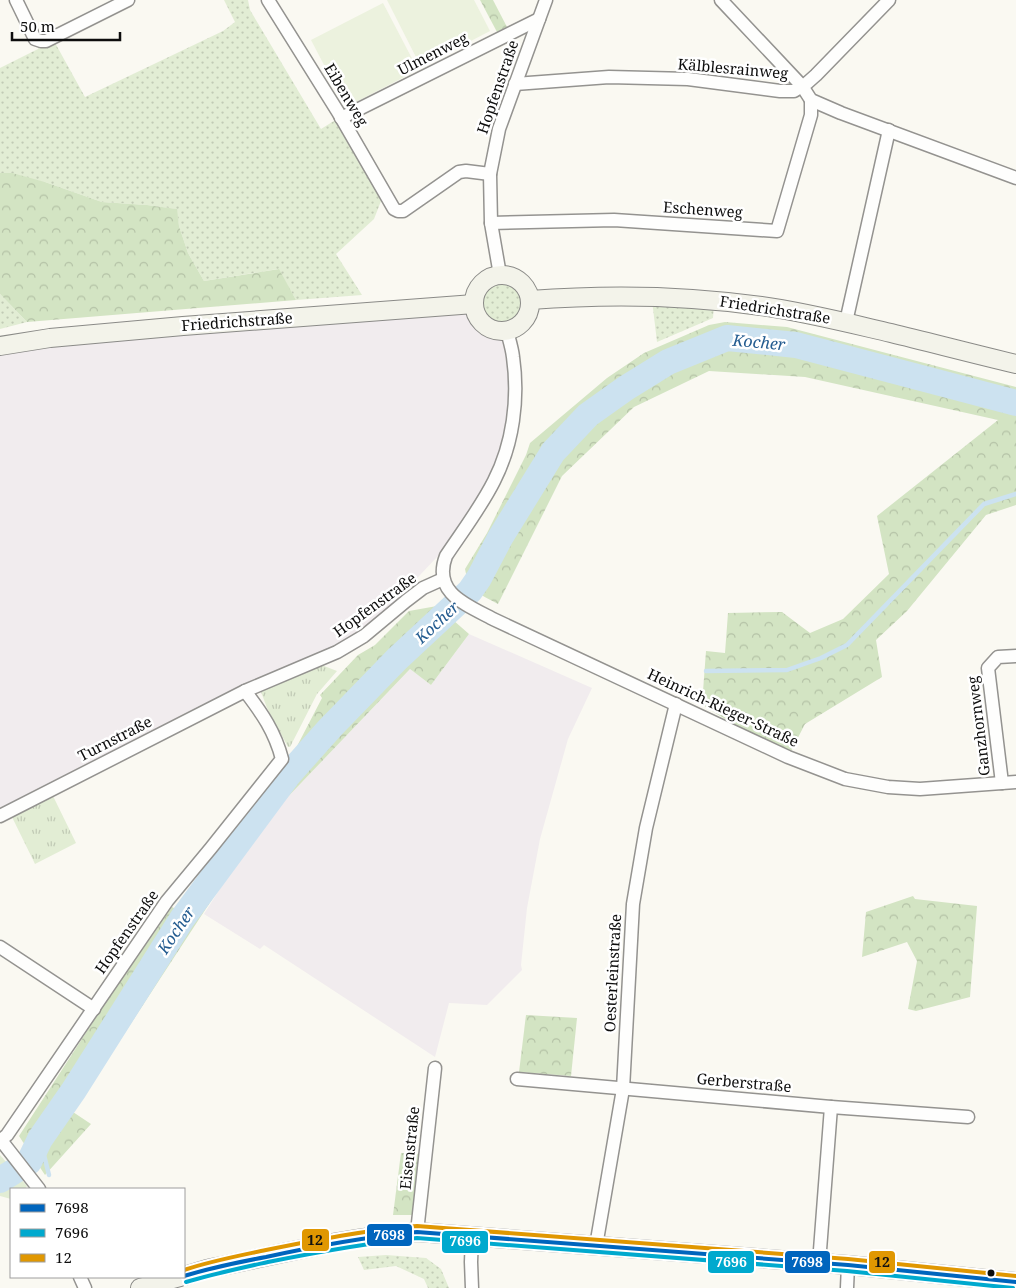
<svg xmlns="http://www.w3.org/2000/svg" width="1016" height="1288" font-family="'Noto Serif',serif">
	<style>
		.industrial { fill: #f1ecee }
		.grass { fill: url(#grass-dots) }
		.forest { fill: url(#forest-crowns) }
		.park { fill: url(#park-tufts) }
		.pitch { fill: #ecf2de }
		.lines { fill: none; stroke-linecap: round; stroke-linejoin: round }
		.stream { stroke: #cce2f0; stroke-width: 4.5 }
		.river { stroke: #cce2f0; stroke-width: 26 }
		.minor-casing { stroke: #949390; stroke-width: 15 }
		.secondary-casing { stroke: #8a8a87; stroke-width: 20 }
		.minor { stroke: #fefefd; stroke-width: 12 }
		.secondary { stroke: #f3f3ea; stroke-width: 18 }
		.bus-1-casing { stroke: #fff; stroke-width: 8 }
		.bus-2-casing { stroke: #fff; stroke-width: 8 }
		.bus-3-casing { stroke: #fff; stroke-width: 8 }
		.bus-1 { stroke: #0065bd; stroke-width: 4 }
		.bus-2 { stroke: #00a9ce; stroke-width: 4 }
		.bus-3 { stroke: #e09701; stroke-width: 4 }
		.bus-dot { fill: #0d0d0d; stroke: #fff; stroke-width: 2 }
		.labels { text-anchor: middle; stroke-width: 5; stroke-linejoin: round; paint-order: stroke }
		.street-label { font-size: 15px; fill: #0d0d0d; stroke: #fff }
		.water-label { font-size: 16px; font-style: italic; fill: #245c90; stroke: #fff }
		.line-badge { stroke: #fff; stroke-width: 2 }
		.badge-label { font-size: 14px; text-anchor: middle; font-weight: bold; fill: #fff }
		.pale-badge-label { font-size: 14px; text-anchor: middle; font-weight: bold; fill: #111 }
	</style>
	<defs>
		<pattern id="grass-dots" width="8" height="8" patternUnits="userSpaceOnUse" patternTransform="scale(1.25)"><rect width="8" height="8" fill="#e2edd4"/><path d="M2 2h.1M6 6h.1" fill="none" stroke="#c1cab5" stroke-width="1.8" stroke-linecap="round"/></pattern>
		<pattern id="forest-crowns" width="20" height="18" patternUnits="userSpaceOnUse" patternTransform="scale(1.25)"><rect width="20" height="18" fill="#d3e4c3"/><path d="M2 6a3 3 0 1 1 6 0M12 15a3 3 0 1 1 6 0" fill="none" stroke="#b4c2a6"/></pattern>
		<pattern id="park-tufts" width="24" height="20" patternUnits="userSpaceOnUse" patternTransform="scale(1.25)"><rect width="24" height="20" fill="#e2edd4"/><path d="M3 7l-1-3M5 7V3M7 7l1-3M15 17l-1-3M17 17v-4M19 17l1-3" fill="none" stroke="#c1cab5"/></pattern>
	</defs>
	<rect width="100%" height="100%" fill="#faf9f2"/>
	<g class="industrial">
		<polygon points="474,304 489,328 507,331 512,429 482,502 437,557 387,610 337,652 0,812 0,346"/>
		<polygon points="469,634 592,688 568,739 540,839 527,908 521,965 522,970 487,1005 449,1003 435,1057 264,945 260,949 204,914 260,826 410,669 431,685"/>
	</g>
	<g class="grass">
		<polygon points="224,0 248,0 250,10 321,129 337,119 383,196 374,219 336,254 362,295 296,300 278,269 204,281 188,253 179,226 176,209 147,205 102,202 45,182 0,173 0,68 38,49 40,45 54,41 85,97 223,31 235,22"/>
		<circle cx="502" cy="304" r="22"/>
		<polygon points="0,294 27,322 0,329"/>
		<polygon points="652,300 714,305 713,318 657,342"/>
		<polygon points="386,1255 426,1258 441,1269 449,1288 428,1288 424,1279 396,1266 364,1270 358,1257"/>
	</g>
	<g class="forest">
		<polygon points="480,0 493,0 507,27 497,32"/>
		<polygon points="0,173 12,173 45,182 102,202 147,205 177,209 179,226 188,253 204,281 279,269 296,300 27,322 0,294"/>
		<path d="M725 322 787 327 1016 387V505L986 515 907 611 876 640 882 677 805 724 788 757 702 705 706 651 725 653 728 613 782 612 810 633 843 619 889 574 877 516 998 420 805 377 709 371 634 407 562 476 498 604C480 594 469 591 465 569L487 533 526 455 530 443 607 378 644 353 709 325Z"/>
		<polygon points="437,606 469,634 431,685 410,669 260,826 73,1112 91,1124 45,1175 19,1136 102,1008 172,907 191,917 231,858 305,764 294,752 322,698 320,695 358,655 375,645 409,611"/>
		<polygon points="913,896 915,899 977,906 970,997 916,1011 908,1009 917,961 907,942 862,957 866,912"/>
		<polygon points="526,1015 577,1018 571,1076 519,1072"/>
		<polygon points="401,1153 421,1154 414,1215 393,1215"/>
	</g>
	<g class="park">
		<polygon points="319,664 337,671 317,694 290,747 288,747 267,708 260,689"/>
		<polygon points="53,796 76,843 35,864 12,817"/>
		<polygon points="0,1155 27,1186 25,1189 11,1189 11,1199 0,1196"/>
	</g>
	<g class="pitch">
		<polygon points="387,0 474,0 490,31 421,67"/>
		<polygon points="383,3 418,70 346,107 311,40"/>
	</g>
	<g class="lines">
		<g class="stream">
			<polyline points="706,671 787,670 821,658 847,645 984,504 1016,494"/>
			<polyline points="40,1139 49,1175"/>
		</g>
		<polyline class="river" points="0,1180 29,1162 40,1139 74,1090 182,919 289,774 330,728 397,659 470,591 479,578 500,538 553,452 588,415 626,388 668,362 727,338 796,345 1016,403"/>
		<g class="minor-casing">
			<g id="minor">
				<polyline points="16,0 35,39 41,41 46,41 128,0"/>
				<polyline points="268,0 338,112 394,209 398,211 403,211 459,172 466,171 490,174"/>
				<polyline points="721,0 802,86 811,100 841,113 1016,178"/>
				<polyline points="515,84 609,77 688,79 780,91 794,91 807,83 816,75 889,0"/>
				<polyline points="341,118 539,19"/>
				<polyline points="491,223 614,220 777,231 811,115 811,100"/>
				<polyline points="500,275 491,223 490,174 499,129 546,0"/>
				<polyline points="846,322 889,130"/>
				<path d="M507 331C509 339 512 348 513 357 519 399 513 444 494 481 481 507 462 532 446 556 432 593 467 605 493 619L788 757 845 779 888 787 920 789 1016 782"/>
				<polyline points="1002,783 988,668 998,657 1016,656"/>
				<polyline points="0,816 245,691 337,652 364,636 406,601 423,588 443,579"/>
				<polyline points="0,947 94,1009"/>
				<polyline points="517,1079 831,1107 968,1117"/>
				<polyline points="0,1139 39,1189"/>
				<path d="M1 1140 7 1135 167 901 211 848 282 759C275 732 262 713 245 691"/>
				<polyline points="417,1232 435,1068"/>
				<polyline points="596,1246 623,1089 633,904 646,828 676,704"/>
				<polyline points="819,1263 831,1107"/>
				<polyline points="80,1277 85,1288"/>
				<polyline points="472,1288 471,1262 472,1236"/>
				<polyline points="847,1288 848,1265"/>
			</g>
		</g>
		<g class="secondary-casing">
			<g id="secondary">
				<circle cx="502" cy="303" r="28"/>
				<path d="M530 300C607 294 684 295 761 306 805 312 848 323 891 333 932 343 974 354 1016 364"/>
				<polyline points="0,346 50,338 183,326 474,304"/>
				<path d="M184 1276 207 1269C277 1255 346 1237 417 1232L848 1265 1016 1282"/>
				<polyline points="140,1288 180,1277"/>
			</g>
		</g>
		<use href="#minor" class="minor"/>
		<use href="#secondary" class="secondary"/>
		<g class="bus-1-casing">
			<path id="bus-1" d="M184 1276C211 1268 238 1262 266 1257 316 1246 366 1237 417 1232L848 1265 1016 1282"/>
		</g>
		<g class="bus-2-casing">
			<path id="bus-2" d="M186 1282C213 1274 241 1268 268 1262 318 1252 367 1243 417 1238L847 1271 1013 1288"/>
		</g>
		<g class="bus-3-casing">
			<path id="bus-3" d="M184 1270C211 1261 238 1256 266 1250 316 1240 366 1230 417 1226L848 1259 1016 1276"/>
		</g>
		<use href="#bus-1" class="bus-1"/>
		<use href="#bus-2" class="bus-2"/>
		<use href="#bus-3" class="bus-3"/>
	</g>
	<circle class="bus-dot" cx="991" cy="1273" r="4.5"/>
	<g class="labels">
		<g class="street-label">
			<text transform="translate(433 54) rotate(-27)" y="5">Ulmenweg</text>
			<text transform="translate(733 69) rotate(5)" y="5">Kälblesrainweg</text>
			<text transform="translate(498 87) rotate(-71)" y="5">Hopfenstraße</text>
			<text transform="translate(346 95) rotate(59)" y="5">Eibenweg</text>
			<text transform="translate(703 210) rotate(4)" y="5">Eschenweg</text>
			<text transform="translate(775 310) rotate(9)" y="5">Friedrichstraße</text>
			<text transform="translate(237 322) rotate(-4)" y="5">Friedrichstraße</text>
			<text transform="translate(375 605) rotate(-36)" y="5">Hopfenstraße</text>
			<text transform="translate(723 708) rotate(25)" y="5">Heinrich-Rieger-Straße</text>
			<text transform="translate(979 726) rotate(-97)" y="5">Ganzhornweg</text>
			<text transform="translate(115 739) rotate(-27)" y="5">Turnstraße</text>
			<text transform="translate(127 932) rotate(-55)" y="5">Hopfenstraße</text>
			<text transform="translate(613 973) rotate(-87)" y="5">Oesterleinstraße</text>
			<text transform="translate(744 1083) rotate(5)" y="5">Gerberstraße</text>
			<text transform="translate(410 1148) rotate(-84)" y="5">Eisenstraße</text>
		</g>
		<g class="water-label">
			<text transform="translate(759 342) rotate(5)" y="6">Kocher</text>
			<text transform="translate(437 622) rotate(-43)" y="6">Kocher</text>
			<text transform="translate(176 930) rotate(-56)" y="6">Kocher</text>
		</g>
	</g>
	<g class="line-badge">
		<rect x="366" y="1223" width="47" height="24" rx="5" fill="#0065bd"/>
		<rect x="301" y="1228" width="29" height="24" rx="5" fill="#e09701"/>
		<rect x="441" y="1230" width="48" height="24" rx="5" fill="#00a9ce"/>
		<rect x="784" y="1250" width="47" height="24" rx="5" fill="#0065bd"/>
		<rect x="707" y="1250" width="48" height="24" rx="5" fill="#00a9ce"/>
		<rect x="868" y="1250" width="28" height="24" rx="5" fill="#e09701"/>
	</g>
	<g class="badge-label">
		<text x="389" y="1240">7698</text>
		<text x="465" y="1246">7696</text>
		<text x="807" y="1267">7698</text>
		<text x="731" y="1267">7696</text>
	</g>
	<g class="pale-badge-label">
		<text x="315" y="1245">12</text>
		<text x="882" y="1267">12</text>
	</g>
	<rect x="10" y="1188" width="175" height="90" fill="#ffffff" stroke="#9e9e9e"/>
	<rect x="20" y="1204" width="25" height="8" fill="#0065bd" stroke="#9e9e9e"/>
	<text x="55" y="1213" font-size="15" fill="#0d0d0d">7698</text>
	<rect x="20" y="1229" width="25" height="8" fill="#00a9ce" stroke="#9e9e9e"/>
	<text x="55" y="1238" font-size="15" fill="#0d0d0d">7696</text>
	<rect x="20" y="1254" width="25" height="8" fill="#e09701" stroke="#9e9e9e"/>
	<text x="55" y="1263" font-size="15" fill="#0d0d0d">12</text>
	<path d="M12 32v8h108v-8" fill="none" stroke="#0d0d0d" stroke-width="2.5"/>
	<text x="20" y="32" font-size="15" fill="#0d0d0d" stroke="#ffffff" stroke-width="4" paint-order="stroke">50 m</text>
</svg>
